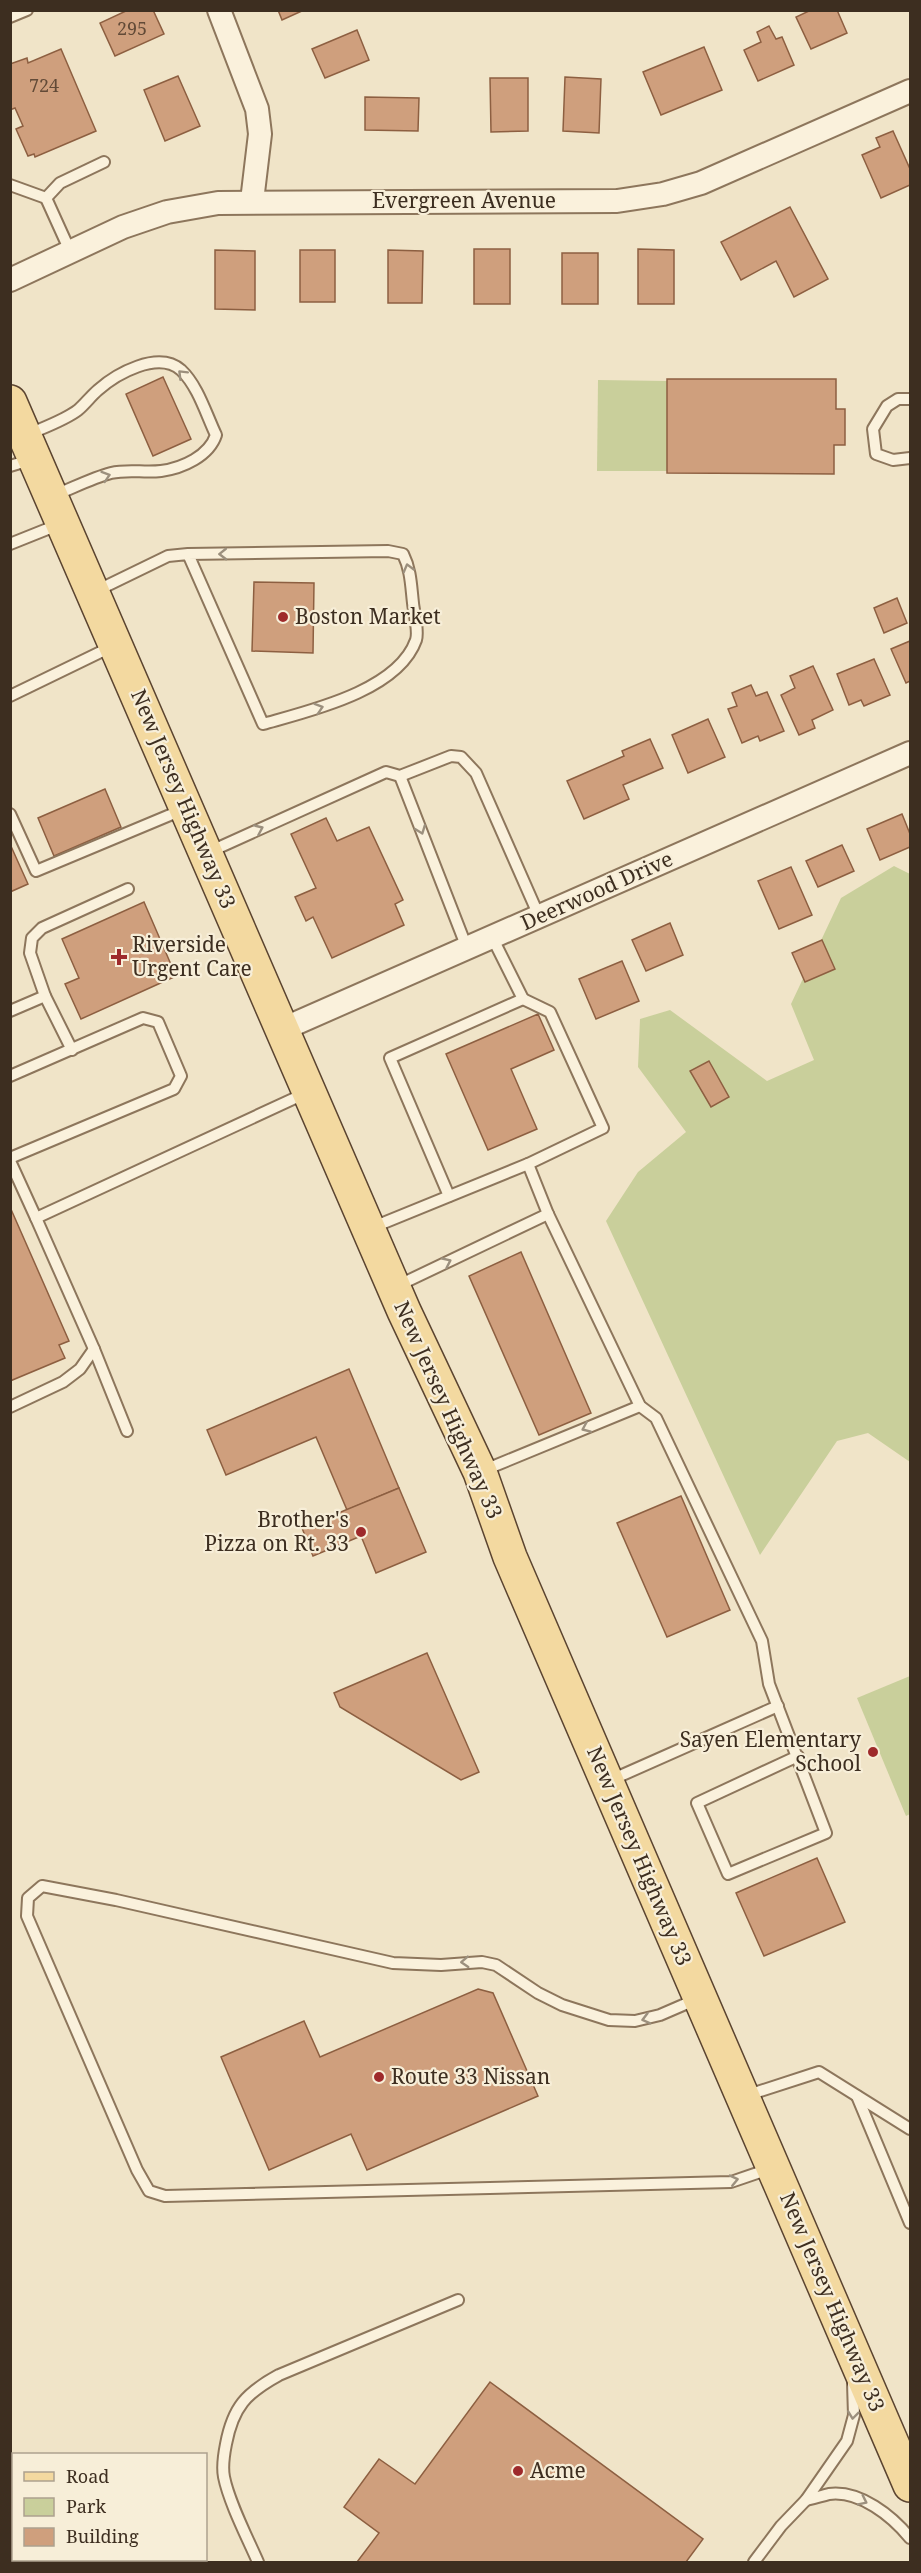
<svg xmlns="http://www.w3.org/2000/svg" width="921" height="2573" font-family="'Noto Serif',serif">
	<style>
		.green { fill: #c9cf9b }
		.building { fill: #cf9f7d; stroke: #8d5f41; stroke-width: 1.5 }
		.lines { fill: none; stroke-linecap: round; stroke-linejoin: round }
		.lane-casing { stroke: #8d765c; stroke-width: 14 }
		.street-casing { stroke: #8d765c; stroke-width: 26 }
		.primary-casing { stroke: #5b4430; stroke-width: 36 }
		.lane { stroke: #faf1dc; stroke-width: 10 }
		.street { stroke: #faf1dc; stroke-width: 22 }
		.primary { stroke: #f3d9a0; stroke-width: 33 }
		.oneway { stroke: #9c907e }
		.poi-dot { fill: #9e2a2b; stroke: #f7eed8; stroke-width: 2 }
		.labels { text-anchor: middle; stroke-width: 4.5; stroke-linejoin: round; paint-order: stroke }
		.number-label { font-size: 18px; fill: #624a37 }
		.street-label { font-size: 21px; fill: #3d2e20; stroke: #f7eed8 }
		.poi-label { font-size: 21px; fill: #3d2e20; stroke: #f7eed8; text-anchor: start }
	</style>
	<rect width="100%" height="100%" fill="#f0e4c8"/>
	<g class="green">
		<polygon points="598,380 667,381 667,471 597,471"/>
		<polygon points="894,866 910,874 910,1462 868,1433 837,1441 760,1555 606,1221 638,1172 686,1132 638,1067 640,1019 670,1010 767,1081 814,1060 791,1004 841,898"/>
		<polygon points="910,1676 910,1814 906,1816 857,1698"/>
	</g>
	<g class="building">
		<polygon points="128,10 153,10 164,34 115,56 100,23"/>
		<polygon points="278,10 304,10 282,20"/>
		<polygon points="811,10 837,10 847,33 811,49 796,17"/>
		<polygon points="769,26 776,39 782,37 794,65 758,81 744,50 761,42 757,32"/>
		<polygon points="357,30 369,60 325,78 312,49"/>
		<polygon points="704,47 722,90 661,115 643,72"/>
		<polygon points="61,49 96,131 35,157 34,154 28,156 16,129 23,126 15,108 10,110 10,64 27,58 28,63"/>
		<polygon points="178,76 200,126 165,141 144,90"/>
		<polygon points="565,77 601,79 599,133 563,131"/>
		<polygon points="490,78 528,78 528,131 491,132"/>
		<polygon points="365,97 419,98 418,131 365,130"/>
		<polygon points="893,131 910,169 910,185 881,198 862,155 880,147 876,138"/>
		<polygon points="790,207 828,279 794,297 776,261 741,280 721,242"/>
		<rect x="474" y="249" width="36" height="55"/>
		<polygon points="638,249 674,250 674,304 638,304"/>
		<polygon points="215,250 255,251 255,310 215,309"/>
		<rect x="300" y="250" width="35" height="52"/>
		<polygon points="388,250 423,251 422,303 388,303"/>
		<rect x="562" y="253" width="36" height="51"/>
		<polygon points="163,377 191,439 153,456 126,394"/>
		<polygon points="667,379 836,379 836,409 845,409 845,445 834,445 834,474 667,473"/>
		<polygon points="254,582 314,583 313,653 252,651"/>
		<polygon points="897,598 907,623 884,633 874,608"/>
		<polygon points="910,641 910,681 906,683 891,649"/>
		<polygon points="874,659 890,695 864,706 861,700 849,705 837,674"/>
		<polygon points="813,666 833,710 812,720 815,728 799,735 781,695 795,688 790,676"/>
		<polygon points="751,685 756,696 767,692 784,731 760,741 758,736 742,743 728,709 737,706 732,693"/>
		<polygon points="708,719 725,757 688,773 672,735"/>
		<polygon points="650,739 663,768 623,785 629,799 584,819 567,781 624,756 622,751"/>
		<polygon points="105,789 121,827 54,856 38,818"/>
		<polygon points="902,814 910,834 910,847 880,860 867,829"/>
		<polygon points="326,818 337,841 369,827 403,900 395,904 404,925 332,958 313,917 306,921 295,897 316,888 291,834"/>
		<polygon points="10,844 28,884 10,892"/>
		<polygon points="842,845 854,871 818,887 806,861"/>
		<polygon points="791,867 812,915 779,929 758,881"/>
		<polygon points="144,902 176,976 81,1019 65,984 79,978 62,939"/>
		<polygon points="670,923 683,955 646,971 632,940"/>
		<polygon points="822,940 835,969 805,982 792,953"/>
		<polygon points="622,961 639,1001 596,1019 579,979"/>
		<polygon points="538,1014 554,1050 511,1069 537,1129 488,1150 446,1054"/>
		<polygon points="709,1061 729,1097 711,1107 690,1071"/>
		<polygon points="10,1207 69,1341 59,1345 65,1358 10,1381"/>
		<polygon points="521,1252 591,1413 539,1435 469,1276"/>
		<polygon points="349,1369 399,1488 347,1510 316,1437 226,1475 207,1430"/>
		<polygon points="399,1488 426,1552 376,1573 361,1536 313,1556 302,1528"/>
		<polygon points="681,1496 730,1610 667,1637 617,1523"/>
		<polygon points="427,1653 479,1772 461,1780 340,1707 334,1693"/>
		<polygon points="817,1858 845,1922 764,1956 736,1893"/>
		<polygon points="478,1989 493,1993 538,2096 367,2170 351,2134 269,2170 221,2057 304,2021 320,2057"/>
		<polygon points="490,2382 703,2539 686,2562 357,2562 379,2533 344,2507 379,2459 415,2484"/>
		<polygon points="14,2532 14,2560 36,2560 38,2562 10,2562 10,2533"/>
	</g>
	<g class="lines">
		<g class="lane-casing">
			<g id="lane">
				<polyline points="10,17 27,10"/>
				<polyline points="10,185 46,198"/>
				<polyline points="70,251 46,198 60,183 104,162"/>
				<polyline points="910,399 898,399 887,406 873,429 876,454 893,460 910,458"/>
				<path d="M29 434C45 427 65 420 78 410 85 404 91 396 98 390 116 374 158 350 181 370 198 386 206 414 216 435 209 456 183 468 161 471 144 473 128 469 111 473 92 478 73 488 55 495"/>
				<polyline points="10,466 30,460"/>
				<polyline points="10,544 60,524"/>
				<path d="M96 591 168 556 188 554 388 551 403 554C411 570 411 586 413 603 414 613 419 631 416 640 398 691 309 711 263 724L188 554"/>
				<polyline points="10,696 113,646"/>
				<polyline points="400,776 467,948"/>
				<polyline points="10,814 36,871 182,810"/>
				<polyline points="209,852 386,772 400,776 451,756 461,757 476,773 539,916"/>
				<polyline points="45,996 72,1050"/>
				<polyline points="523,999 550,1012 603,1128 528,1164"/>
				<polyline points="10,1011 45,996 30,953 32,938 42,928 128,889"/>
				<polyline points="10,1076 143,1018 158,1022 181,1076 174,1089 10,1158"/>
				<polyline points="10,1161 36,1218 306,1093"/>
				<polyline points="449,1196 390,1058 523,999 492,937"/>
				<polyline points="36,1218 94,1349 127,1431"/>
				<polyline points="371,1228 528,1164 548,1214 640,1406 656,1418 762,1641 769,1684 826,1833 728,1874 697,1803 798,1756"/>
				<polyline points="397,1286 548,1214"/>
				<polyline points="10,1407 63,1382 80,1369 94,1349"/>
				<polyline points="482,1471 640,1406"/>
				<polyline points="611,1780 778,1706"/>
				<polyline points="697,1999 660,2015 635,2021 609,2020 562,2005 538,1993 496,1965 482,1962 441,1965 393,1963 116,1900 42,1886 28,1898 27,1916 137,2170 149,2191 165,2196 731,2182 769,2169"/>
				<polyline points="745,2096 819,2072 910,2129"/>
				<polyline points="857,2096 910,2223"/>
				<path d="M806 2500C814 2498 822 2496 829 2494 860 2490 892 2516 910 2538"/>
				<path d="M258 2562C247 2537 229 2502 224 2477 222 2467 224 2454 226 2444 233 2407 246 2393 279 2375L458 2300"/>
				<polyline points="754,2562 781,2526 806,2500 847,2441 854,2415 853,2383"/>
			</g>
		</g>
		<g class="street-casing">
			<g id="street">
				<polyline points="219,10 257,109 260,134 252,201"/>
				<polyline points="10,280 123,227 167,212 218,203 617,201 663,194 701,183 910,91"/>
				<polyline points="283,1029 910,753"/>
			</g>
		</g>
		<g class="primary-casing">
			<polyline id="primary" points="10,402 404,1311 480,1472 510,1557 910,2485"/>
		</g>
		<use href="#lane" class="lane"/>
		<use href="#street" class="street"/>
		<use href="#primary" class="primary"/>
	</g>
	<defs><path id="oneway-chevron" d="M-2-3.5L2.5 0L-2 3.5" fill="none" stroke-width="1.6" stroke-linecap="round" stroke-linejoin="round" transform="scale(1.5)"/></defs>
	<g class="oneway">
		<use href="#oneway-chevron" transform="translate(182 374) rotate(-135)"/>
		<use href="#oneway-chevron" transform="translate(106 476) rotate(-18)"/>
		<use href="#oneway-chevron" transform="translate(223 554) rotate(179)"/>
		<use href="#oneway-chevron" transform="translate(408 568) rotate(-105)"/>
		<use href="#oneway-chevron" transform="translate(319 708) rotate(-18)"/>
		<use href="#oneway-chevron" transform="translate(259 829) rotate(-24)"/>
		<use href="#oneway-chevron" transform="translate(421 830) rotate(69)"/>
		<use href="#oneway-chevron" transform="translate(447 1262) rotate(-25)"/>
		<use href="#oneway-chevron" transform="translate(586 1428) rotate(157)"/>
		<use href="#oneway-chevron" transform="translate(465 1962) rotate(177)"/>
		<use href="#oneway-chevron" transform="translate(646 2019) rotate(165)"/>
		<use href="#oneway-chevron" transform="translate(734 2180) rotate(-13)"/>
		<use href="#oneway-chevron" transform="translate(853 2415) rotate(97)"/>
		<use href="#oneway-chevron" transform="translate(863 2501) rotate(26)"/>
	</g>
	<g class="poi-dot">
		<circle cx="283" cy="617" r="6"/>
		<path d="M116 948h6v6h6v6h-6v6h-6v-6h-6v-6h6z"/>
		<circle cx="361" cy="1532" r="6"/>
		<circle cx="873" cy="1752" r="6"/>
		<circle cx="379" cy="2077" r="6"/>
		<circle cx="518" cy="2471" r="6"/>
	</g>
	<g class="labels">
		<g class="number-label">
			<text x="132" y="35">295</text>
			<text x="44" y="92">724</text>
		</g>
		<g class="street-label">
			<text x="464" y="208">Evergreen Avenue</text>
			<text transform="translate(183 799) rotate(67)" y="7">New Jersey Highway 33</text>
			<text transform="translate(597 891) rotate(-24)" y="7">Deerwood Drive</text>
			<text transform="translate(448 1410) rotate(66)" y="7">New Jersey Highway 33</text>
			<text transform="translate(639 1856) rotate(67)" y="7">New Jersey Highway 33</text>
			<text transform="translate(832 2302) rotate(67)" y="7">New Jersey Highway 33</text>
		</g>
		<g class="poi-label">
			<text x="295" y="624">Boston Market</text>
			<text x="132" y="952">Riverside<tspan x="132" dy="24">Urgent Care</tspan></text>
			<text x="349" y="1527" text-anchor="end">Brother's<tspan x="349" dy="24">Pizza on Rt. 33</tspan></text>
			<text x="861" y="1747" text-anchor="end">Sayen Elementary<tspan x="861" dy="24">School</tspan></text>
			<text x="391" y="2084">Route 33 Nissan</text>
			<text x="530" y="2478">Acme</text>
		</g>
	</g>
	<rect width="921" height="2573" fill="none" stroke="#3d2e20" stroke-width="24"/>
	<rect x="12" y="2453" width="195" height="108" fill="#f7eed8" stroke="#ada18e" stroke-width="1.5"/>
	<rect x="24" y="2472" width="30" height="9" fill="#f3d9a0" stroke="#ada18e" stroke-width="1.5"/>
	<text x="66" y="2483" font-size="18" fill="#3d2e20">Road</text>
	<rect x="24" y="2498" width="30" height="18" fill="#c9cf9b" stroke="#ada18e" stroke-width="1.5"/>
	<text x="66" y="2513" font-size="18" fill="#3d2e20">Park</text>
	<rect x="24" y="2528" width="30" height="18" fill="#cf9f7d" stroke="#ada18e" stroke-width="1.5"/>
	<text x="66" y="2543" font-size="18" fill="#3d2e20">Building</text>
</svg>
